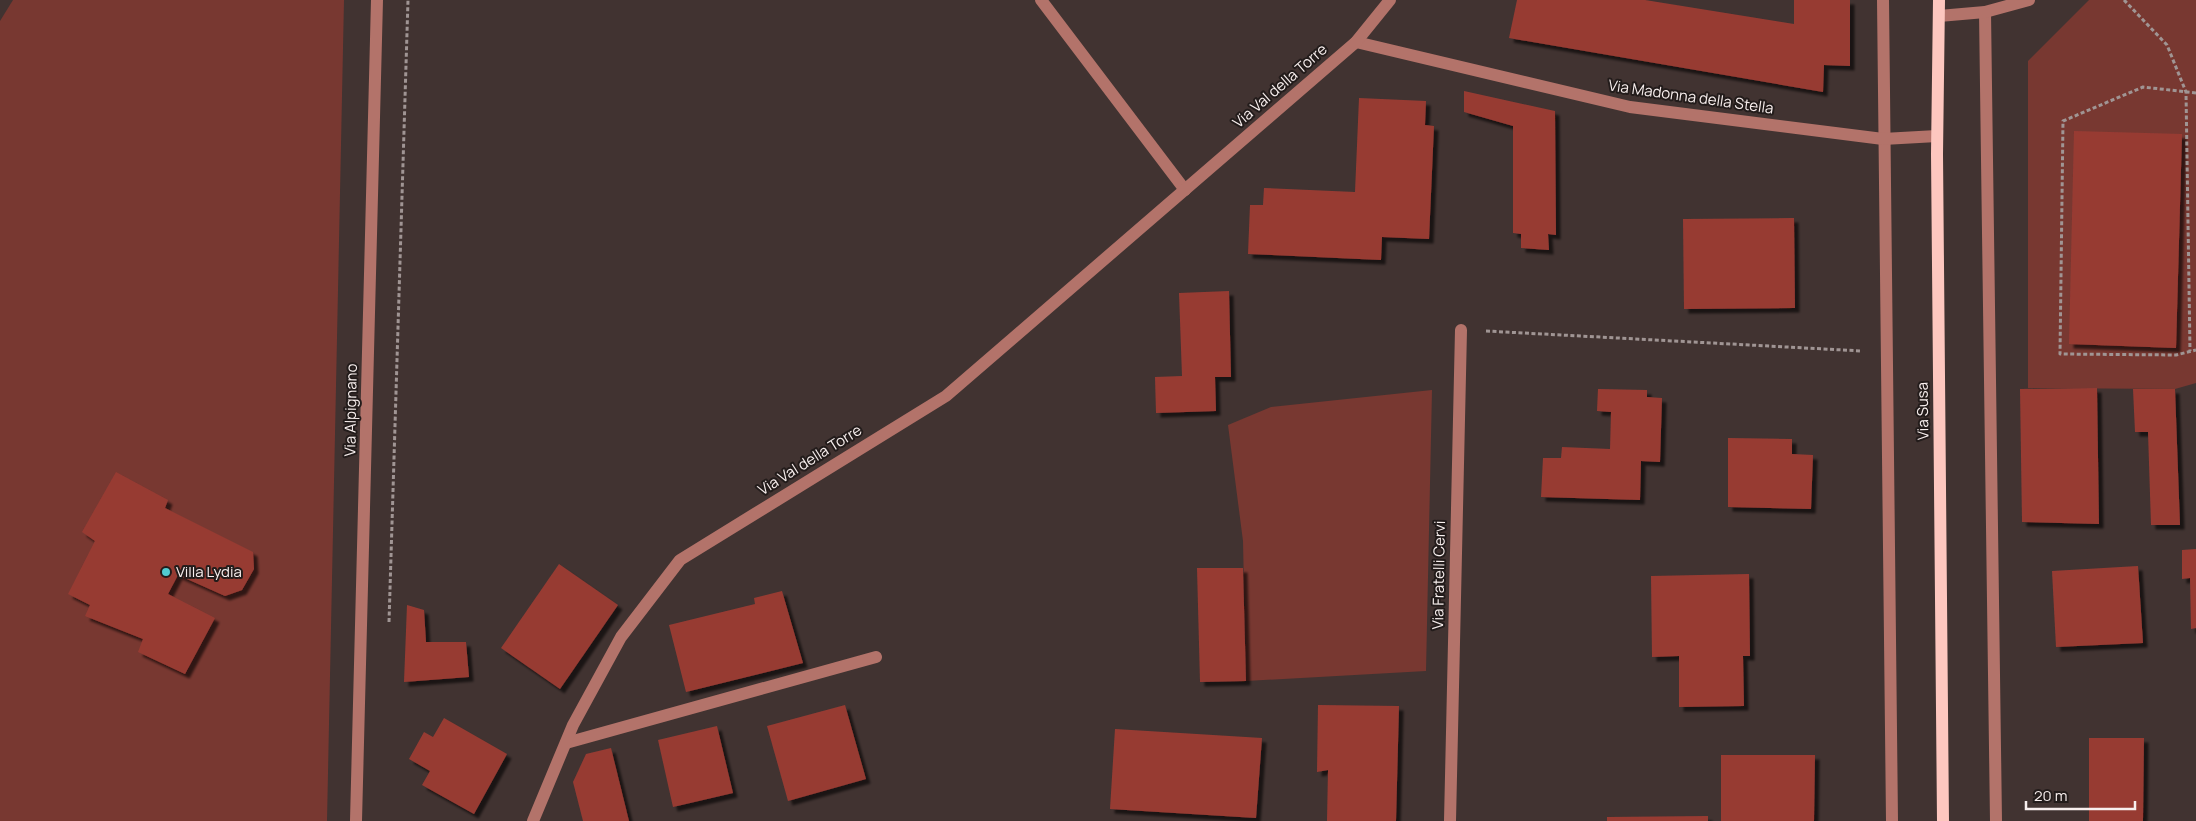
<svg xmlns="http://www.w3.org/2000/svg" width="2196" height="821" font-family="Manrope,sans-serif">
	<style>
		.green { fill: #783831 }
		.building { fill: #973b33; filter: url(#shadow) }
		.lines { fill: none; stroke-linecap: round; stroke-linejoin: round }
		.path { stroke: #a09594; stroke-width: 3; stroke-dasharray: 4 2.5; stroke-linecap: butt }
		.minor { stroke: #b3736a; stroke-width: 12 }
		.major { stroke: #fdc7bf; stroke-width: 12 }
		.poi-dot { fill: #51ccd2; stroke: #231c1b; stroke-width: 2 }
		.labels { text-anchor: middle; stroke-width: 4; stroke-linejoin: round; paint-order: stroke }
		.street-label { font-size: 15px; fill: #f8efee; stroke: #231c1b }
		.poi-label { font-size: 15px; fill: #f8efee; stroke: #231c1b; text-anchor: start }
	</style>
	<defs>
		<filter id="shadow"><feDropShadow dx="4.5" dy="4.5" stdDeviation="1" flood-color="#0009"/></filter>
	</defs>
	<rect width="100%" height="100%" fill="#413331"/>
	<g class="green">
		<polygon points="13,0 344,0 327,821 0,821 0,21"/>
		<polygon points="2089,0 2196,0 2196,383 2175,389 2028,388 2028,61"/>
		<polygon points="1432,390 1426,671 1246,681 1243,541 1228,425 1271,407"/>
	</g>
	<g class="building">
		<polygon points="1517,0 1645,0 1794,24 1794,0 1850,0 1850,66 1824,65 1823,92 1509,38"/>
		<polygon points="1464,91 1555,111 1556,235 1548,234 1549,250 1521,248 1521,234 1513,233 1513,126 1464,112"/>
		<polygon points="1359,98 1426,101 1425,125 1434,126 1429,239 1382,237 1381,260 1248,254 1250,205 1263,205 1264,188 1355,192"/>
		<polygon points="2074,131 2182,134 2176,348 2069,344"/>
		<polygon points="1794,218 1795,308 1684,309 1683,219"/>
		<polygon points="1229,291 1231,377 1215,377 1216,411 1156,413 1155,377 1182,376 1179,293"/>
		<polygon points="2097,388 2099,524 2022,522 2020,389"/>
		<polygon points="1598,389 1647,390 1647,397 1662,398 1660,462 1641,461 1640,500 1541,497 1543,458 1561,458 1562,447 1610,449 1611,412 1597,411"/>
		<polygon points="2133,389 2175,389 2180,525 2151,525 2148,432 2135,432"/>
		<polygon points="1728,438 1792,439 1792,454 1813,455 1811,509 1728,507"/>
		<polygon points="116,472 168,500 165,508 253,552 254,569 242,590 225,596 178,575 168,594 215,618 185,674 138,652 143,639 85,616 90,605 68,594 95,541 82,532"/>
		<polygon points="2196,549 2196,628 2191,629 2190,578 2182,579 2182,550"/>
		<polygon points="559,564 618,605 560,689 501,648"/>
		<polygon points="2138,566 2143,643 2056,647 2052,571"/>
		<polygon points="1197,568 1243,568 1246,681 1200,682"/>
		<polygon points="1749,574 1750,656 1743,656 1744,706 1679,707 1679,656 1652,657 1651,576"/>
		<polygon points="782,591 803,663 686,692 669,625 755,604 754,598"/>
		<polygon points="407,605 424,610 426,642 466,642 469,677 404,682"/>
		<polygon points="845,705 866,779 788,801 767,726"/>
		<polygon points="1318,705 1399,706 1396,821 1327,821 1328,770 1317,772"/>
		<polygon points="444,718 507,754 474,814 422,785 430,771 409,759 424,732 433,737"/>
		<polygon points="717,726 733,793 673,807 658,740"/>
		<polygon points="1115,729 1262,738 1256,818 1110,809"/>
		<polygon points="2089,738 2144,738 2143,821 2089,821"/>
		<polygon points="611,748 629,821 583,821 573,782 586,754"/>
		<polygon points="1721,755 1815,755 1814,821 1721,821"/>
		<polygon points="1708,816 1708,821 1607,821 1607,817"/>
	</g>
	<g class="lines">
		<g class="path">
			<polyline points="2124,0 2167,45 2186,92 2190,351"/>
			<polyline points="2196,93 2143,87 2063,121 2060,354 2176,355 2196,350"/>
			<polyline points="1486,331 1862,351"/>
			<polyline points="389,622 408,0"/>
		</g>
		<g class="minor">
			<polyline points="1041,0 1185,190"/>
			<polyline points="1883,0 1892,821"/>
			<polyline points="1985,12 1996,821"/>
			<polyline points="1939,16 1985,12 2029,0"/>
			<polyline points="1356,42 1630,107 1883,139 1937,136"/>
			<polyline points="566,743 876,657"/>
			<polyline points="356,821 377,0"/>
			<polyline points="533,821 573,725 621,637 680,560 946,396 1356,42 1390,0"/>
			<polyline points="1450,821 1461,330"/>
		</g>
		<polyline class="major" points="1939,0 1937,154 1943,821"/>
	</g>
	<circle class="poi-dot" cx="166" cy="572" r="5"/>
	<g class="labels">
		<g class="street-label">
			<text transform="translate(1280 86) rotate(-41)" y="5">Via Val della Torre</text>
			<text transform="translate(1691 97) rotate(8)" y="5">Via Madonna della Stella</text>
			<text transform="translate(351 410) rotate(-89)" y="5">Via Alpignano</text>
			<text transform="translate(1923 411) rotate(-91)" y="5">Via Susa</text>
			<text transform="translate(810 460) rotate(-32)" y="5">Via Val della Torre</text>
			<text transform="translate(1439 575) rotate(-89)" y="5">Via Fratelli Cervi</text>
		</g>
		<g class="poi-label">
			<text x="176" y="577">Villa Lydia</text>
		</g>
	</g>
	<path d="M2026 801v8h109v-8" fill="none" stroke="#f8efee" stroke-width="2.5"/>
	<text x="2034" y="801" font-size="15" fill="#f8efee" stroke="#231c1b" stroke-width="4" paint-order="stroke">20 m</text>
</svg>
